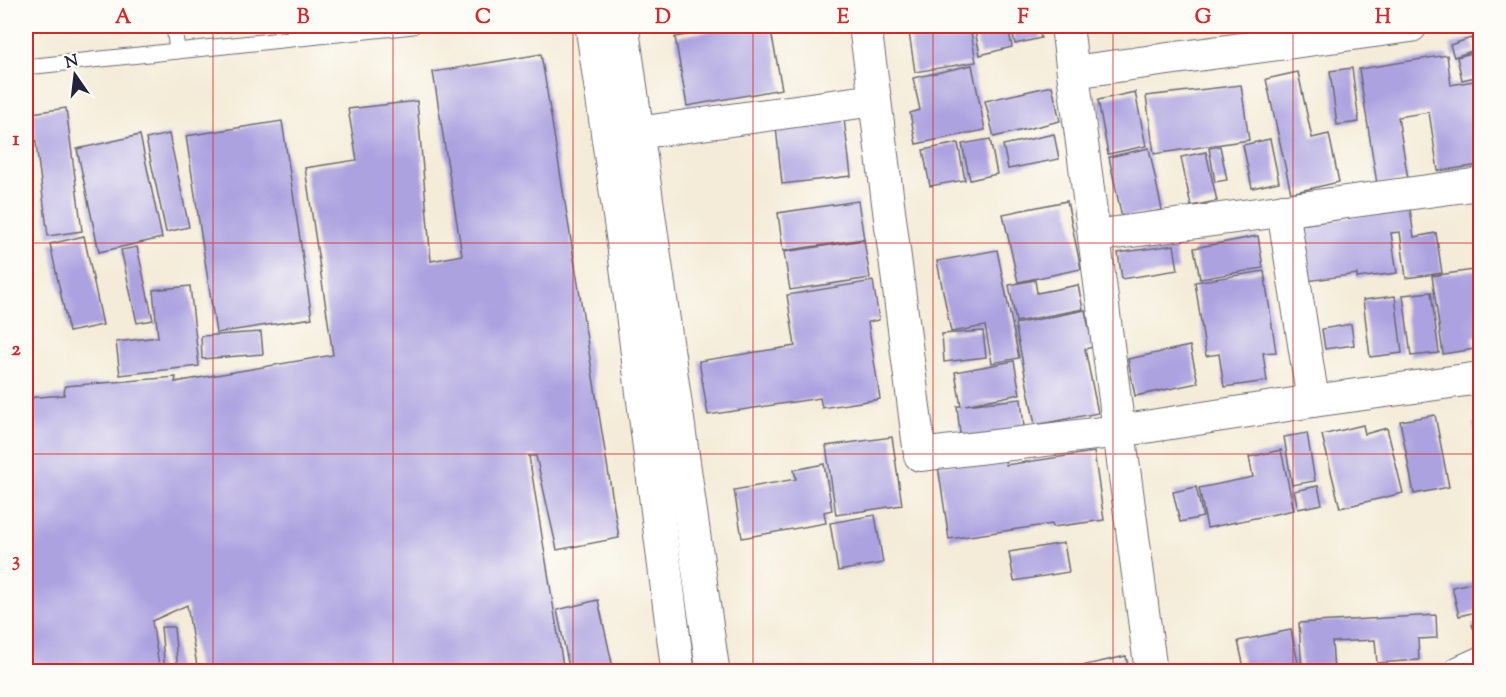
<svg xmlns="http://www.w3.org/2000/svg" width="1506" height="697" font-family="'Sorts Mill Goudy',serif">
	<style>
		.building { fill: #aca2e0 }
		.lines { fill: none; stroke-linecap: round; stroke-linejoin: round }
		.service-casing { stroke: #6c6972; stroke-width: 17 }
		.minor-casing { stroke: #6c6972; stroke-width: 34 }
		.tertiary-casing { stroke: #6c6972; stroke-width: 35 }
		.service { stroke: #fff; stroke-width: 15 }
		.minor { stroke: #fff; stroke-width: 32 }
		.tertiary { stroke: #fff; stroke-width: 33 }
		.grid { fill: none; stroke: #d62828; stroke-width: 1.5; stroke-opacity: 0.55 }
		.neatline { fill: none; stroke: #d62828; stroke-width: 2 }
		.grid-label { font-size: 20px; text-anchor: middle; font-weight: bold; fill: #d62828 }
	</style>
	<rect width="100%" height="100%" fill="#fdfcf7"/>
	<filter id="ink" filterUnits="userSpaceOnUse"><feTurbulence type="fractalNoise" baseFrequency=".0167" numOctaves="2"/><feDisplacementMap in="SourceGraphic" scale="12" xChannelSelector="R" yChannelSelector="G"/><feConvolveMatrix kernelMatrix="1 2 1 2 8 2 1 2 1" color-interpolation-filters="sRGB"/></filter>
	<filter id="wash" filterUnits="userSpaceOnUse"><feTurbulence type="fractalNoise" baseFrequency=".008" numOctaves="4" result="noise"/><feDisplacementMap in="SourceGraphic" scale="24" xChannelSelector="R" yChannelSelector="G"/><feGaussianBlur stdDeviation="1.35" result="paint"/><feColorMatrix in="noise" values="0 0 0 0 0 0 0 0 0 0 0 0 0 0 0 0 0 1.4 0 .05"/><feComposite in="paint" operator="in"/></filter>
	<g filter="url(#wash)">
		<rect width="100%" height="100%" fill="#f4ecd8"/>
		<g id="blocks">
			<g class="building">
				<polygon points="738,26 770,26 782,89 687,106 675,37"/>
				<polygon points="908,26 970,26 976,62 915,72"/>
				<polygon points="974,26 1008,26 1012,47 980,55"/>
				<polygon points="1011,26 1038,26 1041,38 1015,44"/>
				<polygon points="1471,38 1475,50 1454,57 1450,45"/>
				<polygon points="1476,52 1480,76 1462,80 1457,57"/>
				<polygon points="541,54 619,538 557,550 536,456 529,456 564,672 198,672 187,605 152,621 160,672 26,672 26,398 64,395 65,386 176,377 175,382 333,355 305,168 357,160 348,109 417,101 431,261 462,255 433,72"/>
				<polygon points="1447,55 1451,85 1480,80 1480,165 1438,171 1429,112 1398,117 1408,179 1377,184 1359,69"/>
				<polygon points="972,65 985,130 916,144 910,113 920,110 913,78"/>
				<polygon points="1352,68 1359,122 1337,125 1330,71"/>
				<polygon points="1298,72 1312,138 1329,134 1339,182 1291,193 1266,79"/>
				<polygon points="1241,85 1249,140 1154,154 1146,96"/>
				<polygon points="1052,86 1060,121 994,137 985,101"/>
				<polygon points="1135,92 1146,146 1108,154 1098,100"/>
				<polygon points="66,108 82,231 48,236 32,113"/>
				<polygon points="844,119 851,176 782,184 776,127"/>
				<polygon points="282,121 312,318 216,333 186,136"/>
				<polygon points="169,134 189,227 166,232 146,139"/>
				<polygon points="1054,134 1059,159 1008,169 1003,145"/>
				<polygon points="140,135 162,238 99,252 77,149"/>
				<polygon points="990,139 997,174 970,180 962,144"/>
				<polygon points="1270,139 1279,182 1252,188 1243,145"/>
				<polygon points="958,143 965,180 930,186 923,150"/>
				<polygon points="1220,146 1227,180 1215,182 1209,148"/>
				<polygon points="1149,148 1162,210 1122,218 1109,157"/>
				<polygon points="1206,152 1217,201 1191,206 1181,157"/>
				<polygon points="858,201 864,239 783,251 778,213"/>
				<polygon points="1067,201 1081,269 1018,282 1003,214"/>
				<polygon points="1410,209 1414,237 1436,233 1442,273 1406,278 1400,232 1391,233 1397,273 1357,278 1357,274 1307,281 1299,225"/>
				<polygon points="84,236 103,325 69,332 50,244"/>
				<polygon points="1258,236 1263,268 1200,279 1194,248"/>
				<polygon points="864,240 870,278 790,290 784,252"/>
				<polygon points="1174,245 1178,270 1122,279 1118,253"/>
				<polygon points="137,247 153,320 137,323 121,250"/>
				<polygon points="997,250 1019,358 992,363 985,326 951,332 937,261"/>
				<polygon points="1480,269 1480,336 1473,337 1474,349 1443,354 1432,276"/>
				<polygon points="1264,271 1276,352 1263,353 1267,381 1224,387 1219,354 1206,356 1195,282"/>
				<polygon points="1035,280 1037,293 1078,285 1083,309 1016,322 1009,285"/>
				<polygon points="873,281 879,320 868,322 880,399 822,408 820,398 708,415 699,361 795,346 787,295"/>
				<polygon points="190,286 199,366 120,375 116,342 158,337 153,290"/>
				<polygon points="1431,292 1439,353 1411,356 1403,295"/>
				<polygon points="1395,296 1402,353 1370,357 1363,300"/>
				<polygon points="1085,310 1093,347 1085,349 1098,413 1035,425 1015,324"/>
				<polygon points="1351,324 1354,345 1325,349 1322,329"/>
				<polygon points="983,331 986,357 944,362 942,334"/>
				<polygon points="261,332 263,354 202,359 201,336"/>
				<polygon points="1190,346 1198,383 1135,396 1128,359"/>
				<polygon points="1014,361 1020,394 965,405 1021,399 1025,436 961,443 957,406 961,406 955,372"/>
				<polygon points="1435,415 1449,487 1414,494 1400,421"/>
				<polygon points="1480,421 1480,455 1473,423"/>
				<polygon points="1363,425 1365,434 1387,428 1403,493 1340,508 1322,435"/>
				<polygon points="1307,433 1315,481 1292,485 1284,437"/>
				<polygon points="892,437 902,505 836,515 826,446"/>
				<polygon points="1281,450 1294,510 1207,528 1199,488 1253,477 1249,457"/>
				<polygon points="1094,452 1104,520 1053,527 1052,524 949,539 938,466 1004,457 1006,465"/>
				<polygon points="824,464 832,510 824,512 826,523 742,538 734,490 796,479 794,470"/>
				<polygon points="1318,486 1322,504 1298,509 1294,491"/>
				<polygon points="1196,487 1203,517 1180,522 1173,492"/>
				<polygon points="875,515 883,563 838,571 830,523"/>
				<polygon points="1064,543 1069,572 1014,581 1009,552"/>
				<polygon points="1480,581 1480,611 1459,616 1452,587"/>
				<polygon points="598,600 614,672 570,672 557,610"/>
				<polygon points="1436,615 1437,638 1418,639 1419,660 1377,663 1375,640 1332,642 1334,671 1302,672 1299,623"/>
				<polygon points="1480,621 1480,643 1472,625"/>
				<polygon points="161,627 174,627 178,672 165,672"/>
				<polygon points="1291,630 1300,672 1245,672 1238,641"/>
				<polygon points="1126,656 1129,672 1074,672 1073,668"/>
			</g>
		</g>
	</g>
	<g filter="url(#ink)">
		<use href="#blocks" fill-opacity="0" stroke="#6c6972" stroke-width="1.5"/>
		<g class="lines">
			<g class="service-casing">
				<g id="service">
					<polyline points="174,26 177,51"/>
					<polyline points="26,67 413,26"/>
				</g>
			</g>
			<g class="minor-casing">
				<g id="minor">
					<polyline points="1067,26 1119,431 1313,401 1480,378"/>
					<polyline points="1073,72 1411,26"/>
					<polyline points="875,100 920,455 1119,431 1151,672"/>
					<polyline points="637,133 875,100 865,26"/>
					<polyline points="1283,210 1313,401"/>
					<polyline points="1094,236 1480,184"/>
					<polyline points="1460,672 1480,663"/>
				</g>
			</g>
			<g class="tertiary-casing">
				<g id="tertiary">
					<polyline points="592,26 623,239 678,672"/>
					<polyline points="622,26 713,672"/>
				</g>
			</g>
			<use href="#service" class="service"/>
			<use href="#minor" class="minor"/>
			<use href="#tertiary" class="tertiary"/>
		</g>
	</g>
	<path class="grid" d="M213 26V672M393 26V672M573 26V672M753 26V672M933 26V672M1113 26V672M1293 26V672M26 243H1480M26 454H1480"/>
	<rect width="1506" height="697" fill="none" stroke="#fdfcf7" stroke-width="66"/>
	<g transform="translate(75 75) rotate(346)" stroke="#fdfcf7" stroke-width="4.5" paint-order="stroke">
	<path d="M0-4.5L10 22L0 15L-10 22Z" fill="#22223b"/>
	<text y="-9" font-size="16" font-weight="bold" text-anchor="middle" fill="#22223b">N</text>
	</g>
	<rect x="33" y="33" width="1440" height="631" class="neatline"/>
	<g class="grid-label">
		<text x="123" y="23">A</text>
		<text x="303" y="23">B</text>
		<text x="483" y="23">C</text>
		<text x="663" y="23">D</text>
		<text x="843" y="23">E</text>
		<text x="1023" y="23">F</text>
		<text x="1203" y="23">G</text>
		<text x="1383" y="23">H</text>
		<text x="16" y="145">1</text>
		<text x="16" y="355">2</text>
		<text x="16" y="566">3</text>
	</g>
</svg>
